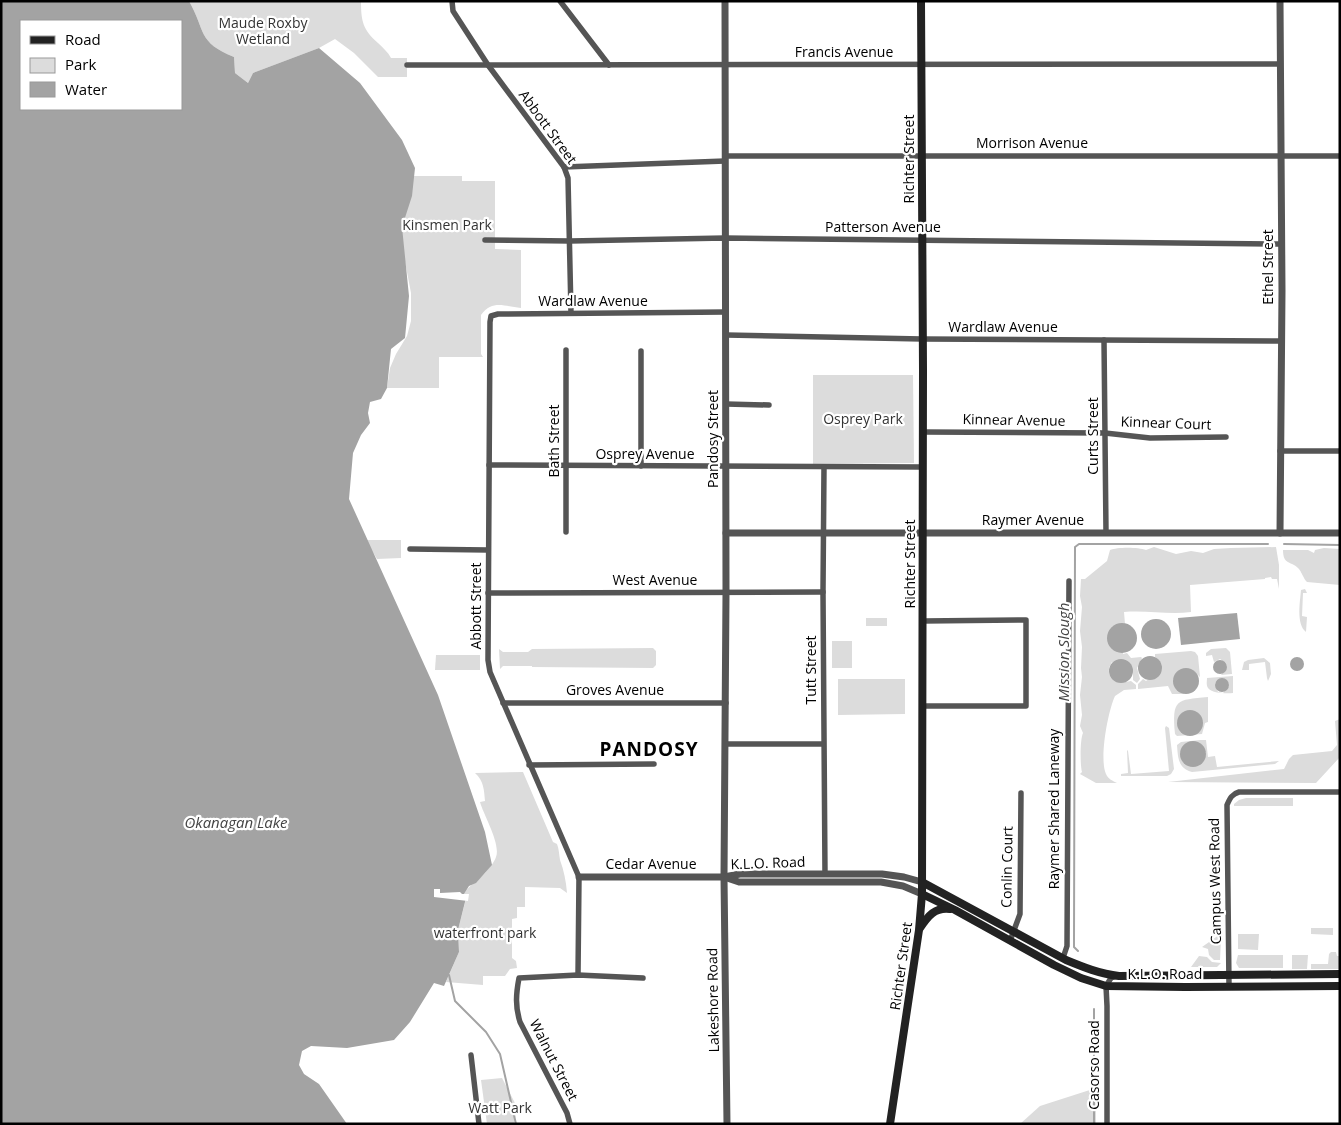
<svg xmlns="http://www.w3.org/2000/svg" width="1341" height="1125" font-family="'Open Sans',sans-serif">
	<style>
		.green { fill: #dcdcdc; fill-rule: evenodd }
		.water { fill: #a3a3a3; fill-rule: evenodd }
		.pier { fill: #fff }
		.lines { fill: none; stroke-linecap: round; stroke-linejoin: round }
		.stream { stroke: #a3a3a3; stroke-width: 2 }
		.minor { stroke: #555; stroke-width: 5.5 }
		.tertiary { stroke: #555; stroke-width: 7 }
		.secondary { stroke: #222; stroke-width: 8 }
		.labels { text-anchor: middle; stroke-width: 4.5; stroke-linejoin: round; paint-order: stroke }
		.park-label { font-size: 14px; fill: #333; stroke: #fff }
		.street-label { font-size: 14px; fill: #000; stroke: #fff }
		.water-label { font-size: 15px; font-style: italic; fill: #444; stroke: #fff }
		.district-label { font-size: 19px; font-weight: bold; letter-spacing: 1px; fill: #000; stroke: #fff }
	</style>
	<rect width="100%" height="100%" fill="#fff"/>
	<g class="green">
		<path d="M189 1H361C361 21 363 30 378 43 383 48 388 52 391 58H407V77H378L354 53 335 39 319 48 253 73 248 83 235 73 234 57C197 42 206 31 189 1Z"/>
		<path d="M409 176H462V181H495V249L521 250V308C505 307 493 299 481 315V354L483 357H439V388H387L390 368 396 354 407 336 411 321V293L398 225Z"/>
		<polygon points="813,375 913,375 914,463 813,464"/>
		<polygon points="366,540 401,540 401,558 377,559"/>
		<path d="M1154 547 1176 554 1191 551 1203 553 1214 549 1231 548 1276 547 1279 565V589L1277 579H1272L1271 577 1265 578V579L1190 585 1191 612C1169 615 1147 610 1124 612L1125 624 1122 623 1123 654 1127 653 1131 658 1141 657 1142 658 1137 668 1140 679 1137 683 1133 680V673L1112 662C1108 668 1108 672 1111 678L1126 682 1131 681 1136 685V689L1124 690 1115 696C1108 711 1099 759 1106 774 1108 779 1113 781 1117 783H1096L1080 774 1082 772C1080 765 1080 739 1083 733L1080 726 1082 715 1080 695 1082 677 1081 668 1082 647 1080 631 1082 607 1080 596 1081 579H1085L1107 561 1110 550C1117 547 1138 547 1146 550Z"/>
		<path d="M1324 548 1340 549V585L1307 582C1303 578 1302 572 1298 568 1291 561 1283 565 1283 550H1308L1314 553 1315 550Z"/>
		<path d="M1305 589 1307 593H1303L1302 616 1307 617 1306 632C1296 624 1300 602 1301 590Z"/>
		<rect x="866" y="618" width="21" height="8"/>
		<rect x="832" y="641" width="20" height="27"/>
		<polygon points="653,648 656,651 656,665 653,668 532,667 532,666 503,666 500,669 499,649 503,652 528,652 532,649"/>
		<polygon points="1226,648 1230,652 1232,674 1221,675 1227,667 1226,663 1220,659 1214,662 1212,655 1206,656 1206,653 1211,649"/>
		<polygon points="1191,651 1195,652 1198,656 1200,677 1194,671 1179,691 1185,694 1172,694 1168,686 1138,689 1138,684 1143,679 1146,681 1162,670 1161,663 1155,657 1155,654"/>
		<polygon points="436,655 480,655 480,670 435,670"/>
		<polygon points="1264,658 1270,663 1271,674 1268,681 1267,678 1265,662 1249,664 1249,670 1242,670 1244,662 1248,660"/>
		<path d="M1233 676V693C1227 694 1211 693 1208 688 1206 685 1207 681 1207 678ZM1224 679 1228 682 1229 686 1223 693 1218 692 1215 683 1217 680Z"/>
		<polygon points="838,679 905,679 905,714 838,715"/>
		<path d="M1208 697V722L1205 723 1202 734 1177 736 1175 734C1172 699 1176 700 1208 697ZM1177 722 1202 725 1198 732 1180 730Z"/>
		<polygon points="1340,719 1340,757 1316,783 1168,782 1284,769 1289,759 1293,755 1332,751 1337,745 1335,721"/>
		<polygon points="1166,726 1169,728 1174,769 1171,774 1167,776 1121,776 1121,774 1128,773 1127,750 1128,751 1131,774 1169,771 1165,728"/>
		<path d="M1200 740H1206L1208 757 1215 756 1217 767 1279 761 1275 764 1192 772C1178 768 1178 758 1177 745L1181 742ZM1206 752 1204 760 1199 766 1183 762 1181 754Z"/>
		<path d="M523 772 553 842 557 844C559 849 559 854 560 860 564 871 566 881 567 893L560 888 525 887V907H517V918L512 919V958L516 961 517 968 510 969 505 976H483V985L446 982 459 952 458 930 467 895 464 894C469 885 478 881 485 873 489 868 494 863 496 857 501 844 484 816 480 802L485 801C484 790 484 781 475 773Z"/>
		<polygon points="1284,798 1293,798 1293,806 1234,806 1234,804 1239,800 1246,798"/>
		<polygon points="1311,928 1333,928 1333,935 1311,934"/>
		<polygon points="1238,934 1259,934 1258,950 1238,949"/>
		<polygon points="1219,935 1221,939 1220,960 1214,960 1209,955 1208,949 1202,947"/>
		<polygon points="1331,952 1336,952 1337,956 1340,956 1340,969 1311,969 1311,964 1328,964 1329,954"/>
		<polygon points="1238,955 1283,955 1283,968 1239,968 1236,963"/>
		<polygon points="1292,955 1308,955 1307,969 1292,969"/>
		<polygon points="1199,956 1207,957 1212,962 1221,963 1217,967 1191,967"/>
		<polygon points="502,1078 517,1107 514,1124 487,1124 481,1080"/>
		<polygon points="1096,1088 1096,1124 1020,1124 1040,1106"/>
	</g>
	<g class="water">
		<path d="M1 1H189C206 31 197 42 234 57L235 73 248 83 253 73 319 48 360 83 402 140 415 168 412 196 402 227 409 296 405 338 391 349 387 388 381 399 370 402 368 413 370 423 361 435 353 453 349 499 438 695 485 832 492 865 476 883 469 886 464 894H467L458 930 459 952 444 986 434 983 410 1022 394 1040 347 1048 311 1046 302 1051 299 1065 304 1074 319 1084 347 1124H1ZM21 21H181V109H21Z"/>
		<polygon points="1237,613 1240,639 1181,645 1178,618"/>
		<circle cx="1156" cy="634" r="15"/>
		<circle cx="1122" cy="638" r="15"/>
		<circle cx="1150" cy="668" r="12"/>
		<circle cx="1297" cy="664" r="7"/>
		<circle cx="1121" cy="671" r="12"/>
		<circle cx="1220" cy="667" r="7"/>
		<circle cx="1186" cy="681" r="13"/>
		<circle cx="1222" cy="685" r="7"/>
		<circle cx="1190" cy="723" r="13"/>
		<circle cx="1193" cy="754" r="13"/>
	</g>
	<polygon class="pier" points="434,889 440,889 440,893 460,892 462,894 469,894 468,901 434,897"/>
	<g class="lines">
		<g class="stream">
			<polyline points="1284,544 1340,545"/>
			<polyline points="1078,951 1074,947 1074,940 1075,547 1079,544 1268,544"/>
			<polyline points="449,975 455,1001 486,1032 500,1054 516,1124"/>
			<polyline points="1094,1068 1094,1009"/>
			<polyline points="1094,1098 1094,1124"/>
		</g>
		<g class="minor">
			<polyline points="452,1 453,11 488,65 564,167 568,178 571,313"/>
			<polyline points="560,1 609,65"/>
			<polyline points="407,65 1280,64"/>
			<polyline points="725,156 1340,156"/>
			<polyline points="564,167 725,161"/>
			<polyline points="485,240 570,241 725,238 1281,244"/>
			<polyline points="726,335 922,339 1281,341"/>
			<polyline points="1104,340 1106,532"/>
			<polyline points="641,351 641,466"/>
			<polyline points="726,404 769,405"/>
			<polyline points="923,432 1105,433 1150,438 1226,437"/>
			<polyline points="1280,451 1340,451"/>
			<polyline points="489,465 922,467"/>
			<polyline points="824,467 823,592 825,874"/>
			<polyline points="566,532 566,350"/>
			<polyline points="410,549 488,550"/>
			<polyline points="488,593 823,592"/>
			<polyline points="503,703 726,703"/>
			<polyline points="922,706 1026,706 1026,620 923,621"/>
			<polyline points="726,744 823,744"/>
			<polyline points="529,765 654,764"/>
			<polyline points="1010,941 1020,914 1021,793"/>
			<polyline points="1063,958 1067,946 1069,581"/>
			<polyline points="578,975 579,877 490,672 488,660 490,322 491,316 498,314 726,312"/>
			<path d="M1229 986 1227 805C1230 798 1232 794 1239 792H1340"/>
			<polyline points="471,1055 479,1124"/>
			<path d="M570 1124 567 1113 520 1022C515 1006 516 994 519 978L578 975 643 978"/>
			<polyline points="1107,1124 1107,1006 1106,986 1111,978 1116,976"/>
		</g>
		<g class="tertiary">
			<polyline points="725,1 726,593 724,877 727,1124"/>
			<polyline points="726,533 1340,533"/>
			<polyline points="1280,533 1282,291 1280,1"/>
			<polyline points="579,877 724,877 740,874 882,874 904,877 922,882"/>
			<polyline points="727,878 739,882 881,882 903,886 922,894"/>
		</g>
		<g class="secondary">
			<path d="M922 882 1066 960C1083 967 1100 974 1119 976L1340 974"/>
			<polyline points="922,894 955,910 1054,965 1081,978 1106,986 1185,987 1340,986"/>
			<path d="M920 928C928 916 935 907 950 909"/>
			<polyline points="890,1124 919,930 922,894 923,370 921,1"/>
		</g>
	</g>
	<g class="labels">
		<g class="park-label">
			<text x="263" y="28">Maude Roxby<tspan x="263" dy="16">Wetland</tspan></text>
			<text x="447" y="230">Kinsmen Park</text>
			<text x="863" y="424">Osprey Park</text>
			<text x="485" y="938">waterfront park</text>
			<text x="500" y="1113">Watt Park</text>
		</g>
		<g class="street-label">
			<text x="844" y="57">Francis Avenue</text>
			<text transform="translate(548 127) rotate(54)" y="5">Abbott Street</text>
			<text x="1032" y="148">Morrison Avenue</text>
			<text transform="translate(909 159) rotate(-90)" y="5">Richter Street</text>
			<text x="883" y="232">Patterson Avenue</text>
			<text transform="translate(1268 267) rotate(-90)" y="5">Ethel Street</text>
			<text x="593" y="306">Wardlaw Avenue</text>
			<text x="1003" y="332">Wardlaw Avenue</text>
			<text transform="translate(1014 420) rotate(1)" y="5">Kinnear Avenue</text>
			<text transform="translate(1166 423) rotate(2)" y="5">Kinnear Court</text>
			<text transform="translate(1093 436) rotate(-90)" y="5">Curts Street</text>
			<text transform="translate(713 439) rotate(-90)" y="5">Pandosy Street</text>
			<text transform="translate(554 441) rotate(-90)" y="5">Bath Street</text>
			<text x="645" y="459">Osprey Avenue</text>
			<text x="1033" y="525">Raymer Avenue</text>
			<text transform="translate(910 564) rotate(-90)" y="5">Richter Street</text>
			<text x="655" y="585">West Avenue</text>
			<text transform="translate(476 606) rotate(-90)" y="5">Abbott Street</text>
			<text transform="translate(811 670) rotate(-90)" y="5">Tutt Street</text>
			<text x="615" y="695">Groves Avenue</text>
			<text transform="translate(1054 809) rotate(-90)" y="5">Raymer Shared Laneway</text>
			<text transform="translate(768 863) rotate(-2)" y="5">K.L.O. Road</text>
			<text x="651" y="869">Cedar Avenue</text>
			<text transform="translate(1007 867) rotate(-89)" y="5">Conlin Court</text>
			<text transform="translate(1215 881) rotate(-91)" y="5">Campus West Road</text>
			<text transform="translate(901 966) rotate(-82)" y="5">Richter Street</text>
			<text x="1165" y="979">K.L.O. Road</text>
			<text transform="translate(713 1000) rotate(-91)" y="5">Lakeshore Road</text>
			<text transform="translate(554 1060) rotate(63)" y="5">Walnut Street</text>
			<text transform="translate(1094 1065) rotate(-90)" y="5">Casorso Road</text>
		</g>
		<g class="water-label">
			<text transform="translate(1064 652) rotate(-90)" y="5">Mission Slough</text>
			<text x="236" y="828">Okanagan Lake</text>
		</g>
		<g class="district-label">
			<text x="649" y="756">PANDOSY</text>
		</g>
	</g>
	<rect width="1341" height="1125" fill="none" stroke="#000000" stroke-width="5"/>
	<rect x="20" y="20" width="162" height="90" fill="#ffffff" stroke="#999999"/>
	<rect x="30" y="36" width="25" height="8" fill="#222222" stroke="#999999"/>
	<text x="65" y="45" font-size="15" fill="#000000">Road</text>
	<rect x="30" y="58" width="25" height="15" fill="#dcdcdc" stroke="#999999"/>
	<text x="65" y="70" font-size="15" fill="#000000">Park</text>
	<rect x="30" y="82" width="25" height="15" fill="#a3a3a3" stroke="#999999"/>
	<text x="65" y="95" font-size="15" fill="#000000">Water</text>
</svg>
